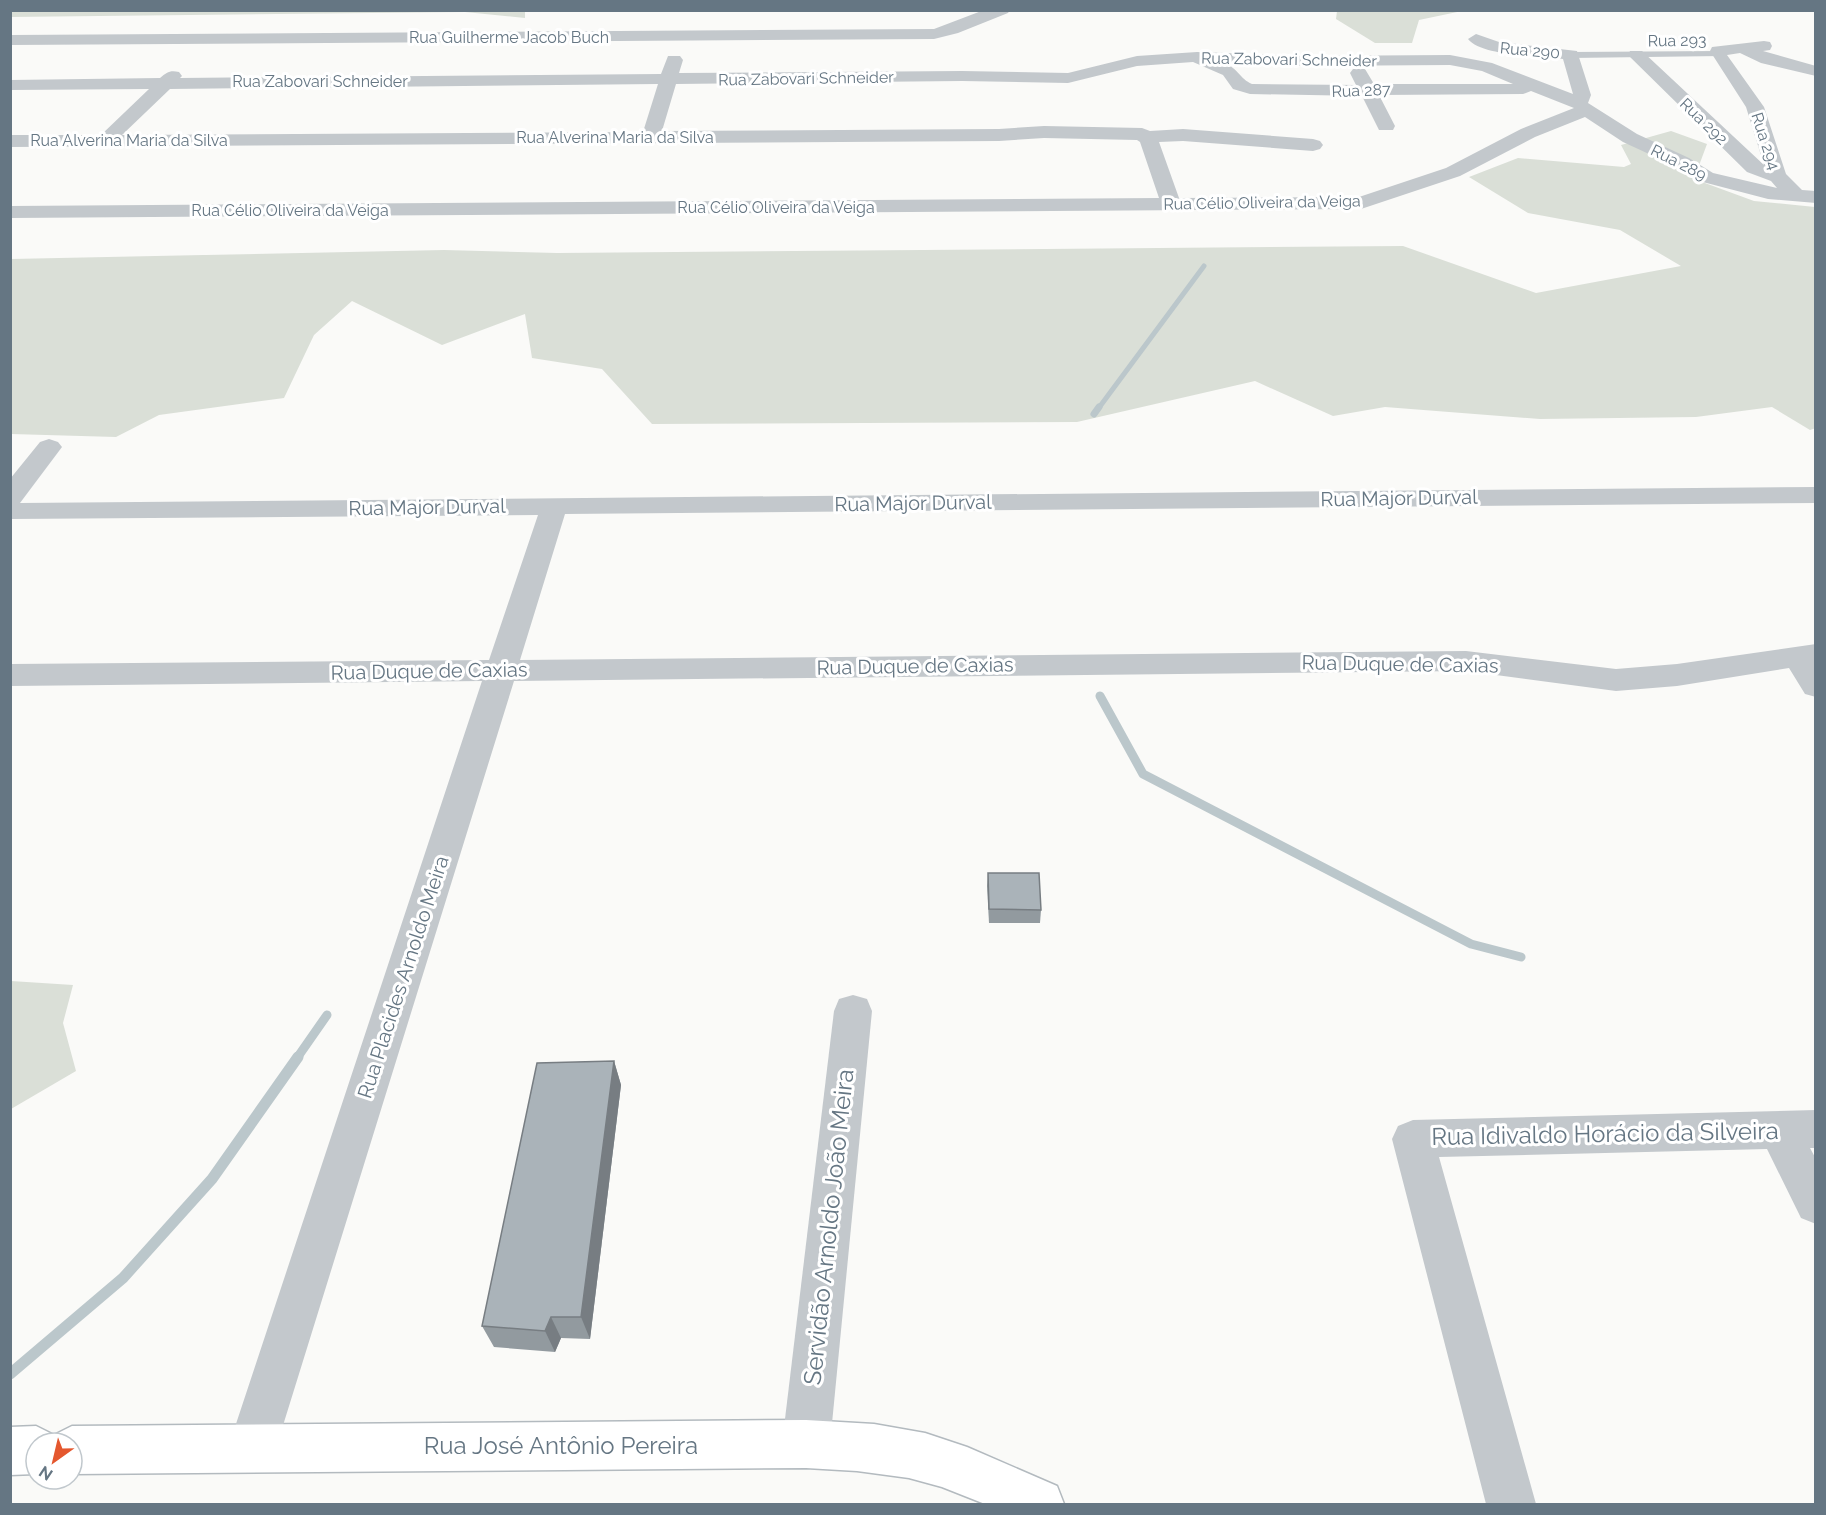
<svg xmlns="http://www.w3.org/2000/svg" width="1826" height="1515" font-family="Raleway,sans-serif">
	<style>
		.green { fill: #dadfd7 }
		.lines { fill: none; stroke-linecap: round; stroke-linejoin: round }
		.stream-far3 { stroke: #bbc7cb; stroke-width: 5 }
		.stream-far2 { stroke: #bbc7cb; stroke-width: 7 }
		.stream-far1 { stroke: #bbc7cb; stroke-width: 9 }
		.stream { stroke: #bbc7cb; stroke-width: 11 }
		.secondary-casing { stroke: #b3babf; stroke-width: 3 }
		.lane { fill: #c3c8cc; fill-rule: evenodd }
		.street { fill: #c3c8cc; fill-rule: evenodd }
		.secondary { fill: #fff; fill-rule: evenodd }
		.wall { fill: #929a9f }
		.shaded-wall { fill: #777d82 }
		.building { fill: #aab3b9; stroke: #777d82; stroke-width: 1.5 }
		.labels { text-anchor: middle; stroke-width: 6; stroke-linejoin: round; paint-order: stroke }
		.far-street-label { font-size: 16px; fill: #657683; stroke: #fff }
		.street-label { font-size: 20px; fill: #657683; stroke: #fff }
		.near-street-label { font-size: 24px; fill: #657683; stroke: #fff }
	</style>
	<rect width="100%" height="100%" fill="#fafaf8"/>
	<g class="green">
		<polygon points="525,11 525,18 465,12 10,17 11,10"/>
		<polygon points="1337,11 1337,10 1462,11 1419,20 1412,43 1375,43 1336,19"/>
		<polygon points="1671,131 1707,144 1694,179 1754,201 1815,207 1816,428 1810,430 1772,407 1696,417 1540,419 1385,407 1333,416 1255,381 1077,422 652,424 602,369 532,358 525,314 442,345 352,301 314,335 284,398 159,415 116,437 11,434 11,259 444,250 557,253 1403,246 1536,293 1681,266 1620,230 1528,213 1469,177 1518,158 1624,167 1631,164 1621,145"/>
		<polygon points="11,981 73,985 63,1023 76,1071 11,1109"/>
	</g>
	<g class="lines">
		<polyline class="stream-far3" points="1098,409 1204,266"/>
		<polyline class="stream-far2" points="1094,414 1099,407"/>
		<g class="stream-far1">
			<polyline points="1100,696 1143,774 1471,944 1521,957"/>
			<polyline points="297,1058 327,1015"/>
		</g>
		<polyline class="stream" points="10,1374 123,1278 212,1179 298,1057"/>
		<g class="secondary-casing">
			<polygon id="secondary" points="806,1420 874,1424 925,1433 967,1447 1057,1486 1064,1504 985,1504 942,1487 909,1478 857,1471 806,1468 72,1474 72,1443 36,1443 36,1474 10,1475 10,1427 36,1426 54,1435 72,1426"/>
		</g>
		<polygon class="lane" points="1718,51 1721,52 1721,56 1571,58 1567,55 1571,52"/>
		<g class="street">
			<polygon points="984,10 1010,10 1008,13 958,33 934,39 10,45 10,35 934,29"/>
			<path d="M1476 34 1499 42 1577 51 1591 95 1588 103 1637 134 1689 158 1713 173 1777 188 1771 181 1747 172 1628 55 1630 51H1642L1764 165 1746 107 1710 51 1712 47 1764 41 1770 42 1772 46 1770 50 1763 51 1816 66V76L1761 63 1740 53 1727 55 1764 107 1786 174 1802 190 1816 191V203L1768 199 1699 181 1675 166 1623 142 1585 117 1535 137 1460 176 1361 209 10 218V206L1159 198 1140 142 1137 140 1044 138 999 141 10 147V135H101L149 89 10 90V80L160 78C167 72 170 70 179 72L182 76 180 78 661 74 668 56H680L683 60 679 73 962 71 1068 73 1137 56 1197 52 1302 56 1450 55 1492 63 1573 94 1563 59C1541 55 1482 57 1468 39ZM1193 62 1223 75 1233 89 1250 94 1362 96 1379 130H1393L1395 126 1379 95 1523 94 1531 91 1574 108 1521 129 1446 168 1359 197 1179 198 1159 142 1183 141 1313 151 1320 149 1323 145 1320 141 1313 139 1183 129 1150 131 1142 128 1044 126 999 129 662 131 676 84 962 81 1068 83 1137 66ZM1224 63 1302 66 1450 65 1482 71 1513 84H1374L1365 69H1353L1350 73 1356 85 1252 84C1240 79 1238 68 1224 63ZM658 84 643 132 122 135 170 89Z"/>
			<polygon points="49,439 58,442 62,447 20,503 1816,487 1816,503 565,514 520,660 1466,651 1616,669 1677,664 1816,644 1816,697 1805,694 1789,668 1677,686 1616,691 1466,671 514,681 276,1448 269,1465 252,1472 235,1465 228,1448 482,681 10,686 10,664 489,660 538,515 10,519 10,479 40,442"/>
			<polygon points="853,995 867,999 872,1011 830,1444 823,1461 806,1468 789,1461 782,1444 834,1011 839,999"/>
			<polygon points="1816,1110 1816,1148 1810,1148 1816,1159 1816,1224 1801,1218 1767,1149 1439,1157 1536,1504 1486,1504 1392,1139 1398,1126 1413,1120"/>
		</g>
		<use href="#secondary" class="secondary"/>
	</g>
	<g class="wall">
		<polygon points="988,873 1041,910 1040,923 989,923 987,886"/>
		<polygon points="614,1061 621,1085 590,1339 561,1338 555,1352 494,1347 482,1326"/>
	</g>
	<g class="shaded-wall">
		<polygon points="614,1061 621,1085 590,1339 581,1317"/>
		<polygon points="551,1317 561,1338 555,1352 545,1331"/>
	</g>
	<g class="building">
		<polygon points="988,873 1039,873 1041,910 989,909"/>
		<polygon points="614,1061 581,1317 551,1317 545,1331 482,1326 537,1063"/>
	</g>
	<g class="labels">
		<g class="far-street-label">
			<text x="509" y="43">Rua Guilherme Jacob Buch</text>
			<text transform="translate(1677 40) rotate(-1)" y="6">Rua 293</text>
			<text transform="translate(1530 50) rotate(5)" y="6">Rua 290</text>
			<text transform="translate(1289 59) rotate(1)" y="6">Rua Zabovari Schneider</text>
			<text transform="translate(806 78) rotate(-1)" y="6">Rua Zabovari Schneider</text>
			<text x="320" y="87">Rua Zabovari Schneider</text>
			<text transform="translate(1361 90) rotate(-2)" y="6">Rua 287</text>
			<text transform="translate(1704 121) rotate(44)" y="6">Rua 292</text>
			<text x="615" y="143">Rua Alverina Maria da Silva</text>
			<text x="129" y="146">Rua Alverina Maria da Silva</text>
			<text transform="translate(1766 141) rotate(72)" y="6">Rua 294</text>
			<text transform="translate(1679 162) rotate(27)" y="6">Rua 289</text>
			<text transform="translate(1262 202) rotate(-1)" y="6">Rua Célio Oliveira da Veiga</text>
			<text x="776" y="213">Rua Célio Oliveira da Veiga</text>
			<text x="290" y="216">Rua Célio Oliveira da Veiga</text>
		</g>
		<g class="street-label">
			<text transform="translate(1399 498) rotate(-1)" y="7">Rua Major Durval</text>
			<text transform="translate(913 503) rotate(-1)" y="7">Rua Major Durval</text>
			<text transform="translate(427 507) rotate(-1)" y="7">Rua Major Durval</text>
			<text transform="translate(1400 664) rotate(1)" y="7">Rua Duque de Caxias</text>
			<text transform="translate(915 666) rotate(-1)" y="7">Rua Duque de Caxias</text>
			<text transform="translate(429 671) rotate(-1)" y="7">Rua Duque de Caxias</text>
			<text transform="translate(403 977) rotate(-72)" y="7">Rua Placides Arnoldo Meira</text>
		</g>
		<g class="near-street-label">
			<text transform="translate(1605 1134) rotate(-1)" y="8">Rua Idivaldo Horácio da Silveira</text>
			<text transform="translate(829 1227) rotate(-84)" y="8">Servidão Arnoldo João Meira</text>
			<text x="561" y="1454">Rua José Antônio Pereira</text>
		</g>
	</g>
	<rect width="1826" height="1515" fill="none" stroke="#657683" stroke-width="24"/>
	<g transform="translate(54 1461) rotate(214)"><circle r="28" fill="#ffffff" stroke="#c1c8cd" stroke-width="1.5"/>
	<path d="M0-4.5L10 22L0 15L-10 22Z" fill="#e4572e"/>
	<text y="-9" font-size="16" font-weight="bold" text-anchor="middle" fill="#657683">N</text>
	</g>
</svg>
